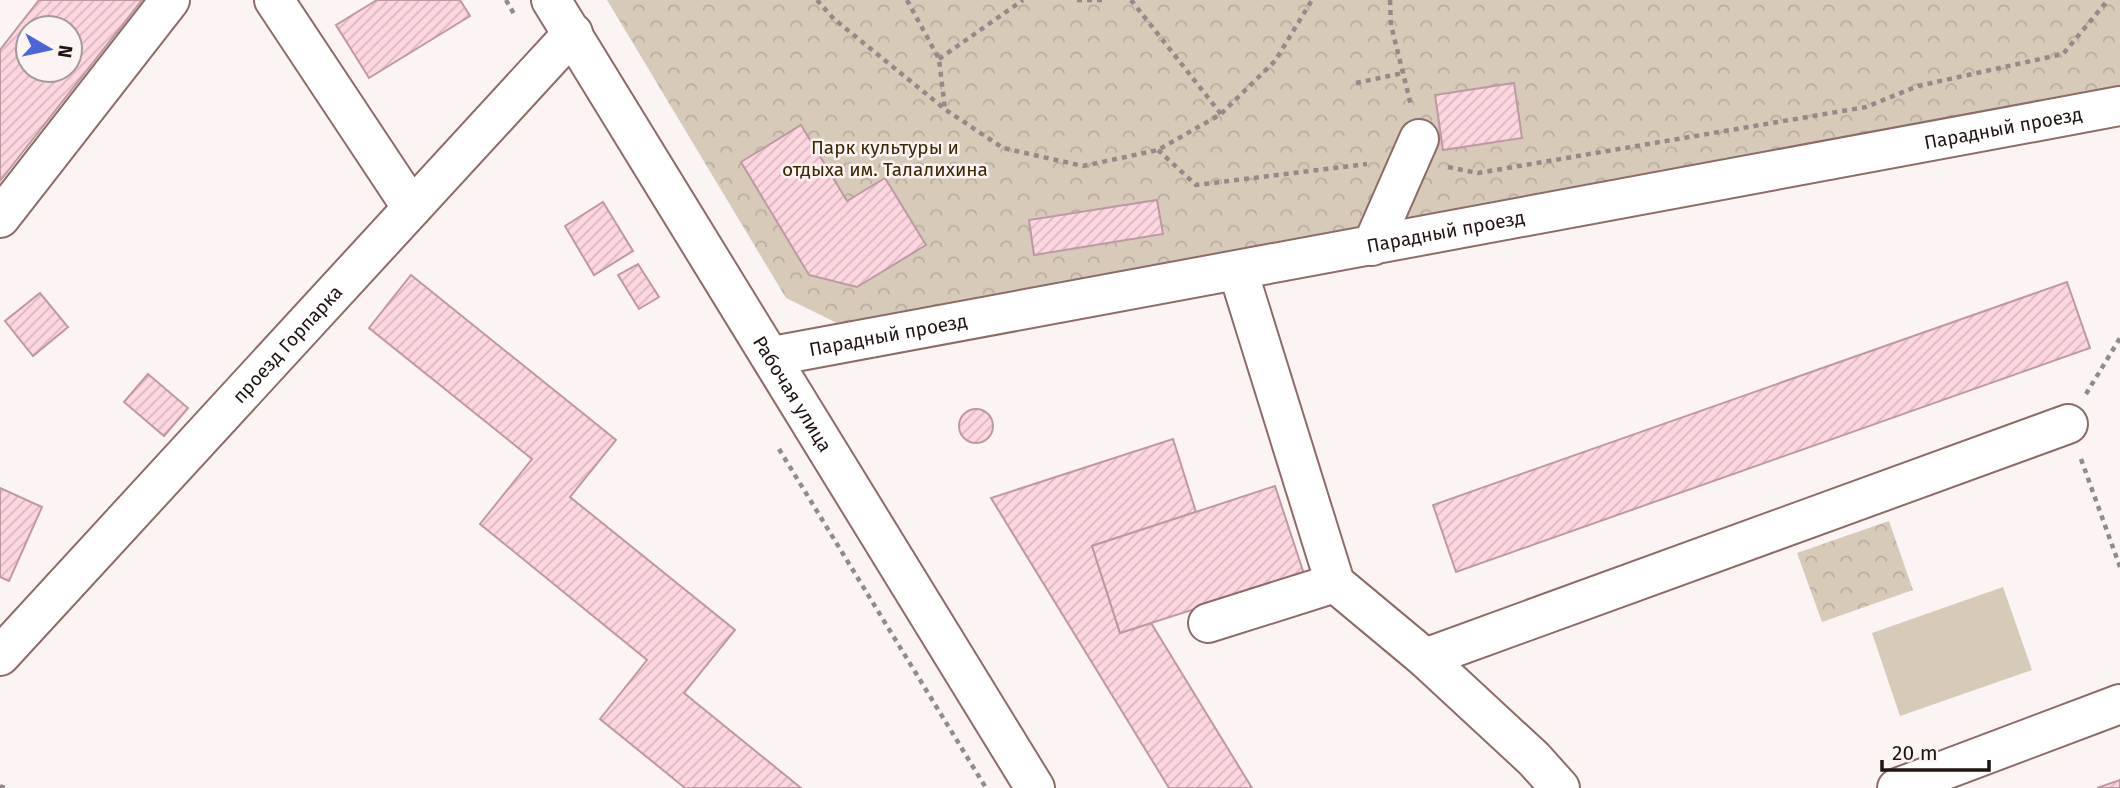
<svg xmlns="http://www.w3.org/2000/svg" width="2120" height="788" font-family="'Fira Sans',sans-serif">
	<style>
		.park { fill: url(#park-crowns) }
		.garden { fill: #d8cab9 }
		.building { fill: url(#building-hatch); stroke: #be99a1; stroke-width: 2; fill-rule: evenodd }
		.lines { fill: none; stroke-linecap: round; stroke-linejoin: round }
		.minor-casing { stroke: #8d6b67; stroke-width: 42 }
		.path { stroke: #958a89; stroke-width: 4.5; stroke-dasharray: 5 5; stroke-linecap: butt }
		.minor { stroke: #fff; stroke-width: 38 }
		.labels { text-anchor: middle; stroke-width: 5; stroke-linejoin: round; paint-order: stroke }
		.street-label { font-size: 19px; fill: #211412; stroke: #fcf4f3 }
		.park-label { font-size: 19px; fill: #3e2601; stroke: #fcf4f3 }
	</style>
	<defs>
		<pattern id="park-crowns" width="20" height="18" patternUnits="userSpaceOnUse" patternTransform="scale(1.75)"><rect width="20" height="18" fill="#d8cab9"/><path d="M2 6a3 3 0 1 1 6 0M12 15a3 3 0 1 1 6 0" fill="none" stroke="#b9ad9e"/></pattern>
		<pattern id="building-hatch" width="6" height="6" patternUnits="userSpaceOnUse" patternTransform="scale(1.75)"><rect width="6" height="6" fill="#fed6df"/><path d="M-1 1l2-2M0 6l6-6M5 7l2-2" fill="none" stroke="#d9b7be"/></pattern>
	</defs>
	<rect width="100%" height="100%" fill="#fcf4f3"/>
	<g class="park">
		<polygon points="607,0 2120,0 2120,92 1381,222 845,327 786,298"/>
		<polygon points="1889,521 1913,590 1822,622 1797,553"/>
	</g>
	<polygon class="garden" points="2003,587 2032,670 1900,716 1872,633"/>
	<g class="building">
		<path d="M39 0H142L0 181V50ZM28 28H70V70H28Z"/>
		<polygon points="377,0 460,0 470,16 369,78 336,25"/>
		<polygon points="1514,83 1522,138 1443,150 1435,95"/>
		<polygon points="801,125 847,201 885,178 926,245 857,287 809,275 741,162"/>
		<polygon points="1157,200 1163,234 1034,255 1029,220"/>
		<polygon points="603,202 633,251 594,275 565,226"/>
		<polygon points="638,264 659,297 639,309 618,275"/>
		<polygon points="411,275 616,440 570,497 735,630 684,693 801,788 685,788 600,719 647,660 480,524 532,459 369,328"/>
		<polygon points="2067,282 2090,348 1456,572 1433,505"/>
		<polygon points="40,293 68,327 33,356 5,321"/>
		<polygon points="148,374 188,408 164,436 124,402"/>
		<circle cx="976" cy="426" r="17"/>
		<polygon points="1173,439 1196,512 1092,546 1120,633 1151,623 1252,788 1169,788 991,498"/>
		<polygon points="1275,486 1304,574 1120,633 1092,546"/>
		<polygon points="0,488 42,507 9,581 0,577"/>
		<polygon points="2120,780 2120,788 2097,788"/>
	</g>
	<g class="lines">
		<g class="minor-casing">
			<g id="minor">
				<polyline points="274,0 412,208"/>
				<path id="s1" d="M551 0 1035 788"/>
				<polyline points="0,218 170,0"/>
				<polyline points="1372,246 1419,139"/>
				<polyline points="1238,271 1335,583 1425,658 1534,759 1560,788"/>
				<path id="s2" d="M773 356 2120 106"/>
				<polyline points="1208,623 1335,583"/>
				<path id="s3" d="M0 656 573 33"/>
				<polyline points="1425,658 2068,424"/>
				<polyline points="1897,788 2120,704"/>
			</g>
		</g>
		<g class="path">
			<polyline points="506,0 514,14"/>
			<polyline points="817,0 834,19 946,110 1003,148 1083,166 1158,150 1221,114 1275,61 1312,0"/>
			<polyline points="907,0 939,59 945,109"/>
			<polyline points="1077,0 1105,0"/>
			<polyline points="1131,0 1221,114"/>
			<polyline points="1390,0 1391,25 1411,105"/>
			<polyline points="939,59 1023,0"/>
			<polyline points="1356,83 1403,73"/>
			<polyline points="1158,150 1196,185 1367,164"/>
			<polyline points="1448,167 1478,173 1866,107 1918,86 2063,54 2108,0"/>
			<polyline points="2086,394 2120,338"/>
			<polyline points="779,449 986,788"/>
			<polyline points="2081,459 2120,567"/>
			<polyline points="0,786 5,788"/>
		</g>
		<use href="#minor" class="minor"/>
	</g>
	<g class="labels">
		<g class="street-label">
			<text dy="7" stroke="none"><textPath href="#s2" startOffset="1251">Парадный проезд</textPath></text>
			<text dy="7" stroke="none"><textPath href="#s2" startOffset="684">Парадный проезд</textPath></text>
			<text dy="7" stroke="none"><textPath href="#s2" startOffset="117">Парадный проезд</textPath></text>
			<text dy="7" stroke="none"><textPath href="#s3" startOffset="424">проезд Горпарка</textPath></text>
			<text dy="7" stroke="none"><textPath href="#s1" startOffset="462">Рабочая улица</textPath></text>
		</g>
		<g class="park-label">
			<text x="885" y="154">Парк культуры и<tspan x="885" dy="22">отдыха им. Талалихина</tspan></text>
		</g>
	</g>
	<g transform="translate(49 49) rotate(99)"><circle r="33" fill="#fcf4f3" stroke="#a49a99" stroke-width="2"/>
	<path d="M0-5L12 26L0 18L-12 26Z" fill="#4c65d9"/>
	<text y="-10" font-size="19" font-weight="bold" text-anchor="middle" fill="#211412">N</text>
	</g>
	<path d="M1882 760v10h107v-10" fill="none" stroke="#211412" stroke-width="3.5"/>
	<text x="1892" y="760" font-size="21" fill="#211412" stroke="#fcf4f3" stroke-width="5" paint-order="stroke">20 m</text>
</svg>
